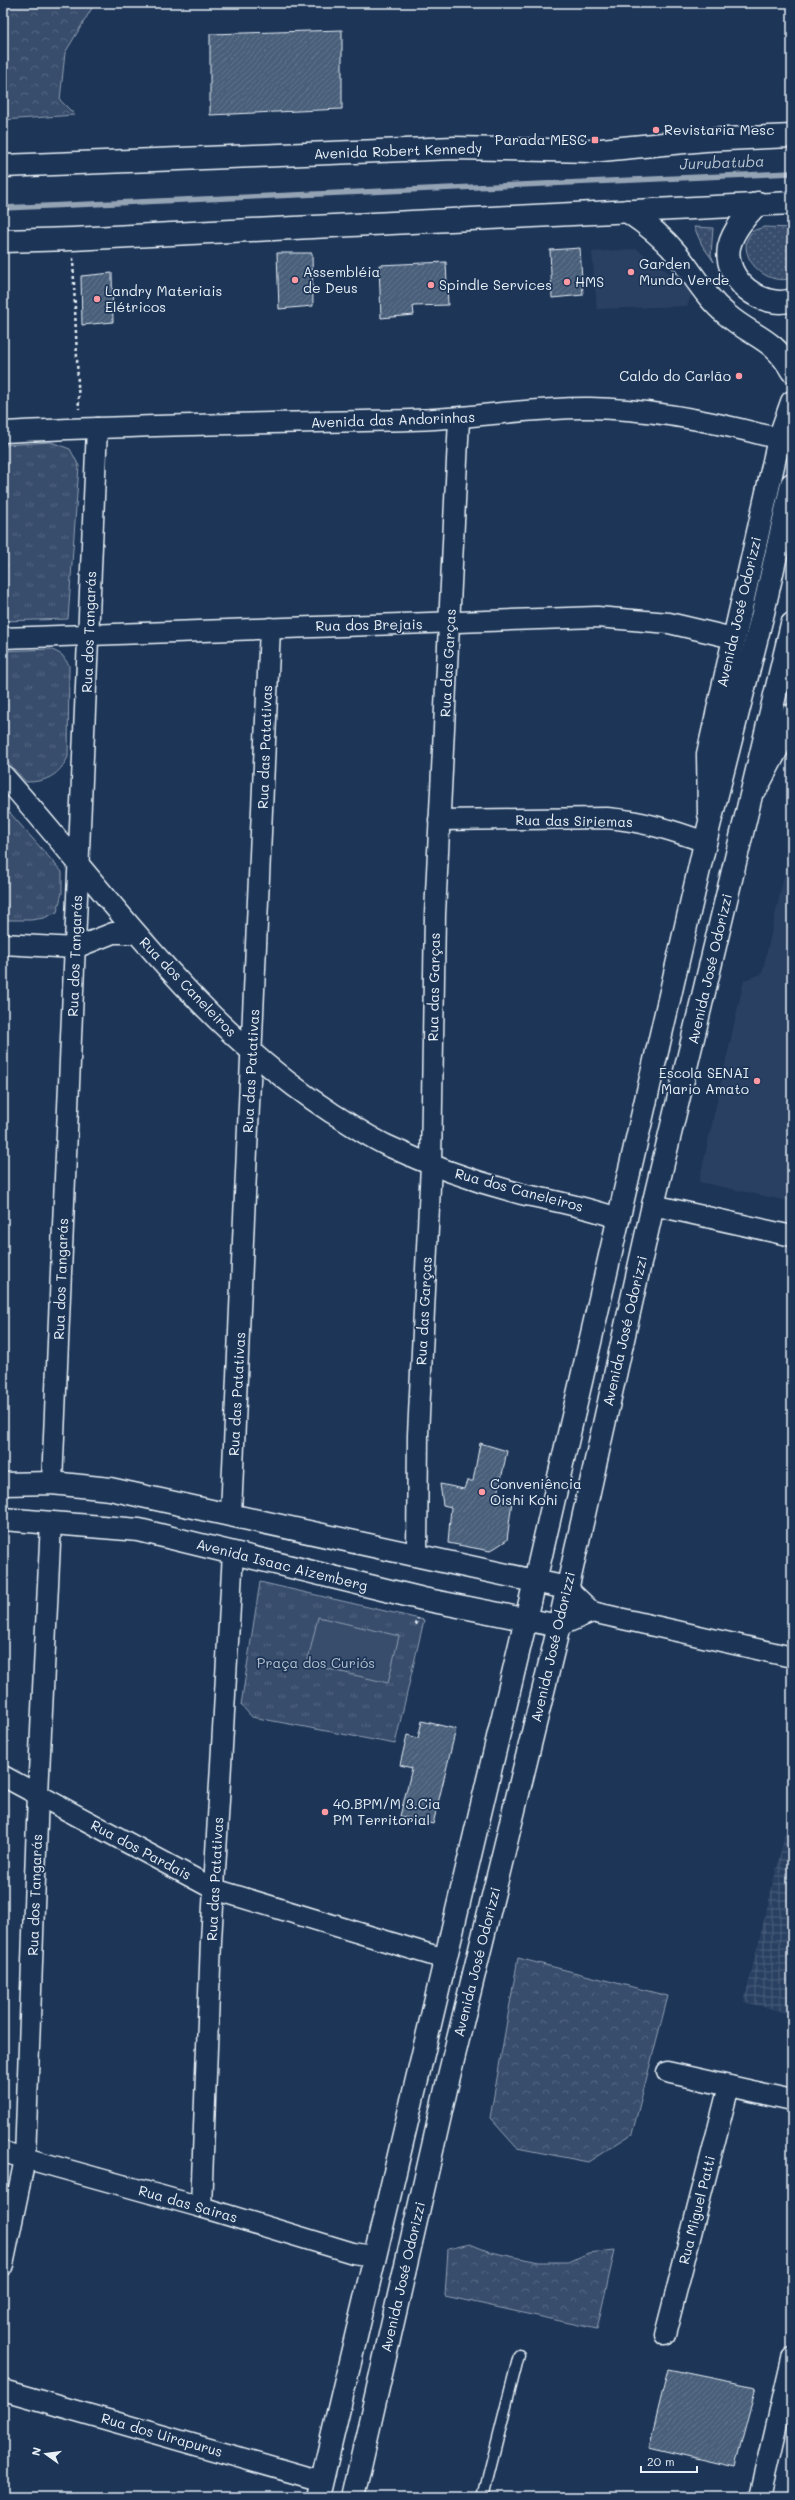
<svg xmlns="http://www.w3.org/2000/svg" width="795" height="2500" font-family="Mali,sans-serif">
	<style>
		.built { fill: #2a4162 }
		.industrial { fill: url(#industrial-grid) }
		.grass { fill: url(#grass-dots); stroke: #909fb2 }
		.forest { fill: url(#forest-crowns); stroke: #909fb2 }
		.park { fill: url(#park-tufts); stroke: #909fb2 }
		.garden { fill: #374d6c; stroke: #909fb2 }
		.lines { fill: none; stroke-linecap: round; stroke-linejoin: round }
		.stream { stroke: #95a4b5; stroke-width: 5.5 }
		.building { fill: url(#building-hatch); stroke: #e8f1f8 }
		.service-casing { stroke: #e8f1f8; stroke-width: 13 }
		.minor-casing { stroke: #e8f1f8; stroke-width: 23 }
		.tertiary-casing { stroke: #e8f1f8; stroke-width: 25 }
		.secondary-casing { stroke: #e8f1f8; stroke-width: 25 }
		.primary-casing { stroke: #e8f1f8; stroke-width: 25 }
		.path { stroke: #e8f1f8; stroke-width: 2.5; stroke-dasharray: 3 3; stroke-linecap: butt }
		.service { stroke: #1d3557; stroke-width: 10 }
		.minor { stroke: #1d3557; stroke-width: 20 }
		.tertiary { stroke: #1d3557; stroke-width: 22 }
		.secondary { stroke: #1d3557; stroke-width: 22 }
		.primary { stroke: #1d3557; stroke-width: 22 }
		.poi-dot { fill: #ff9aa2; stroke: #1d3557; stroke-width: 1.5 }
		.labels { text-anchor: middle; stroke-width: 3.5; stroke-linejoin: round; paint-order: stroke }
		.poi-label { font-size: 14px; fill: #e8f1f8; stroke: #1d3557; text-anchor: start }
		.street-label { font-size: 14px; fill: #e8f1f8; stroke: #1d3557 }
		.park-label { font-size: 14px; fill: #b3c0ce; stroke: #1d3557 }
		.water-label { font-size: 15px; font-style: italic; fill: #b7c4d1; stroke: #1d3557 }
	</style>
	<defs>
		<pattern id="industrial-grid" width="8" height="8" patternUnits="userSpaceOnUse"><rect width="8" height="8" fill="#2a4162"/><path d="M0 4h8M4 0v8" fill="none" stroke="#495d79"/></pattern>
		<pattern id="grass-dots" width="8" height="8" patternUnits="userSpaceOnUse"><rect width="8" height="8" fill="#374d6c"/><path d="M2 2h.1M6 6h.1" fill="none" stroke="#546782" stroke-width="1.8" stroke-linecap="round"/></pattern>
		<pattern id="forest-crowns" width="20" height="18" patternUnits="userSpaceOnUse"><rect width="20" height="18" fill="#374d6c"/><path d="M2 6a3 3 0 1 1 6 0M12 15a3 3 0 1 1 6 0" fill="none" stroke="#546782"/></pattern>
		<pattern id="park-tufts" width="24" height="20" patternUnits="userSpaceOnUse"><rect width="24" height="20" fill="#374d6c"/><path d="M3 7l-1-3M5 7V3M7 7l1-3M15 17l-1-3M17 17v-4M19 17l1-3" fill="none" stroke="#546782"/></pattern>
		<pattern id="building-hatch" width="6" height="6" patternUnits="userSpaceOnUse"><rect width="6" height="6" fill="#495e7a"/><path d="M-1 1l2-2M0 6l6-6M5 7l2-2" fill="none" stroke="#63768e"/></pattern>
	</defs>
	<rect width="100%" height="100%" fill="#1d3557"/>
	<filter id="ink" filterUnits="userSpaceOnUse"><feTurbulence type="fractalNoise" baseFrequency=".025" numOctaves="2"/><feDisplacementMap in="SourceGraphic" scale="8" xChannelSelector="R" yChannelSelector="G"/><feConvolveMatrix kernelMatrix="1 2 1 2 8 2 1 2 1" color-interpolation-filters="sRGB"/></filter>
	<g filter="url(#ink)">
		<g class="built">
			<polygon points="637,249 693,291 687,306 597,309 592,252"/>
			<polygon points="792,840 792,1202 699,1182 744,980 762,974"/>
		</g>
		<polygon class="industrial" points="792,1805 792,2014 744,2002"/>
		<g class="grass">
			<polygon points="694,227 713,228 711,255 714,262 702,245"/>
			<path d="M765 227 792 228V278C763 288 732 250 753 231 756 229 762 228 765 227Z"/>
		</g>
		<g class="forest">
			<polygon points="3,3 95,3 65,53 60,100 75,115 3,120"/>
			<polygon points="518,1958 668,1996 632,2134 588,2162 517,2148 490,2118"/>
			<polygon points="470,2244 490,2252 539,2262 569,2262 588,2253 615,2250 597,2329 445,2296 448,2249"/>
		</g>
		<g class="park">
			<polygon points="51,442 70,449 79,466 68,619 3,621 3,445"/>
			<path d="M51 649 62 655 69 665 68 757C59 775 47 782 26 782L3 757V651Z"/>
			<polygon points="3,805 62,872 62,893 57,912 44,918 31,920 3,920"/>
			<polygon points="260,1582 424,1620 395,1744 252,1717 241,1705"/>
		</g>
		<polygon class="garden" points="318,1617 399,1636 388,1683 307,1664"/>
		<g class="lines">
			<polyline class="stream" points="3,208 792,173"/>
		</g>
		<g class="building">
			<polygon points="342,30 342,109 210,115 210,34"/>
			<polygon points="580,248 583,295 552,298 550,250"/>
			<polygon points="277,253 312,253 313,306 279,309"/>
			<polygon points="446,262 448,305 413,306 414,315 381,318 379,265"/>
			<polygon points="112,273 113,322 82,325 81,276"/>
			<polygon points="480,1443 507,1451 497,1499 512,1501 507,1540 490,1551 448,1543 451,1507 443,1505 440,1484 464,1489 467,1481 473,1481"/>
			<polygon points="422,1721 456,1729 433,1824 400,1816 412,1768 400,1765 407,1735 418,1738"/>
			<polygon points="668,2369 756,2387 735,2467 649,2447"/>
		</g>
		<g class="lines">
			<g class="service-casing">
				<polyline id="service" points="483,2497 519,2355"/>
			</g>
			<g class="minor-casing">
				<g id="minor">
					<path d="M3 432C139 425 274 423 410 420 470 419 530 407 590 408 654 409 717 422 779 439"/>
					<polyline points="3,638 597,617 669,623 733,638"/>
					<path d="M3 775C108 893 197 1026 332 1113 350 1124 367 1136 386 1145 430 1166 476 1182 522 1194 554 1201 586 1207 617 1218"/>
					<path d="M439 820 607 818C642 821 672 830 705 842"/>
					<polyline points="3,944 75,948 113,933 136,933"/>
					<polyline points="653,1205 792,1236"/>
					<polyline points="52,1483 97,428"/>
					<polyline points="231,1513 270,628"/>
					<polyline points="417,1555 418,1435 431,1165 435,914 459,419"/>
					<polyline points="567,1588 592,1612 792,1657"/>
					<polyline points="559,1626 592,1612"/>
					<polyline points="3,1776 214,1889 445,1959"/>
					<polyline points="667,2072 792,2100"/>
					<polyline points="3,2152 201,2207 353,2253 373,2256"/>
					<polyline points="201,2207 211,1941 233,1553"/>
					<polyline points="3,2265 25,2159 38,1794 51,1522"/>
					<polyline points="665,2335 729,2086"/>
					<polyline points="3,2390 322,2481"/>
					<polyline points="760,2497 792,2359"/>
				</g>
			</g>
			<g class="tertiary-casing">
				<g id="tertiary">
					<polyline points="757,787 785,734 792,715"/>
					<polyline points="709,814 708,754 779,439 792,402"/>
					<polyline points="3,1484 52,1483 110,1489 567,1588"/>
					<polyline points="3,1519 139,1530 423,1599 559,1626"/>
				</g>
			</g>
			<g class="secondary-casing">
				<g id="secondary">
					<polyline points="318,2497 535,1581 709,826 763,613 792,484"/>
					<polyline points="353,2497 449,2076 559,1626 653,1205 792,624"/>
				</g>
			</g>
			<g class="primary-casing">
				<g id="primary">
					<polyline points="3,166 454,148 591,151 705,140 792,136"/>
					<path d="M758 203C746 216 733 230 729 247 723 279 762 310 792 300"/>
					<path d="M627 211C645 223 662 236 676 253 693 273 705 297 726 314 752 337 773 337 792 371"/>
					<polyline points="3,241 72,239 792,203"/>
				</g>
			</g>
			<g class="path">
				<polyline points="73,258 79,409"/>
				<polyline points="416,1625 418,1618"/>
			</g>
			<use href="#service" class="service"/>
			<use href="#minor" class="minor"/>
			<use href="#tertiary" class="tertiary"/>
			<use href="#secondary" class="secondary"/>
			<use href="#primary" class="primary"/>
		</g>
	</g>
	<g class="poi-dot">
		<circle cx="656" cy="130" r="4"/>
		<rect x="591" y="136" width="8" height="8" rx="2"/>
		<circle cx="631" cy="272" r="4"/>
		<circle cx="295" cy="280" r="4"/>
		<circle cx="567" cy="282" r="4"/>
		<circle cx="431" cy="285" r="4"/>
		<circle cx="97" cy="299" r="4"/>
		<circle cx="739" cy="376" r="4"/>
		<circle cx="757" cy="1081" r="4"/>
		<circle cx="482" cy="1492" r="4"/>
		<circle cx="325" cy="1812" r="4"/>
	</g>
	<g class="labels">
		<g class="poi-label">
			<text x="664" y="135">Revistaria Mesc</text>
			<text x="587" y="145" text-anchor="end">Parada MESC</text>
			<text x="639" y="269">Garden<tspan x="639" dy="16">Mundo Verde</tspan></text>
			<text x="303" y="277">Assembléia<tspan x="303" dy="16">de Deus</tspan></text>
			<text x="575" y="287">HMS</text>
			<text x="439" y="290">Spindle Services</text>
			<text x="105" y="296">Landry Materiais<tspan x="105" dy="16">Elétricos</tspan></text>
			<text x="731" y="381" text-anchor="end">Caldo do Carlão</text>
			<text x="749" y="1078" text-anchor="end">Escola SENAI<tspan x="749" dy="16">Mario Amato</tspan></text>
			<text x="490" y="1489">Conveniência<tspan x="490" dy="16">Oishi Kohi</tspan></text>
			<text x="333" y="1809">40.BPM/M 3.Cia<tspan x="333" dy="16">PM Territorial</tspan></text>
		</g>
		<g class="street-label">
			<text transform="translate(398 151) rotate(-2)" y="5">Avenida Robert Kennedy</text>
			<text transform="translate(393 420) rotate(-2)" y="5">Avenida das Andorinhas</text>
			<text transform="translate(739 612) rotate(-77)" y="5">Avenida José Odorizzi</text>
			<text transform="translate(369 625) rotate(-1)" y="5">Rua dos Brejais</text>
			<text transform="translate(89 632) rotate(-88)" y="5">Rua dos Tangarás</text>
			<text transform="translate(448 663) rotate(-87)" y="5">Rua das Garças</text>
			<text transform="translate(265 747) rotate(-88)" y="5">Rua das Patativas</text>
			<text transform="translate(574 821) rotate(1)" y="5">Rua das Siriemas</text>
			<text transform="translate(75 956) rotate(-88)" y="5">Rua dos Tangarás</text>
			<text transform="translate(710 969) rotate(-77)" y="5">Avenida José Odorizzi</text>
			<text transform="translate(188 987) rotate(46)" y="5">Rua dos Caneleiros</text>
			<text transform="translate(434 987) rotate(-89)" y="5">Rua das Garças</text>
			<text transform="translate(251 1071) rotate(-87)" y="5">Rua das Patativas</text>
			<text transform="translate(519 1190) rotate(15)" y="5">Rua dos Caneleiros</text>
			<text transform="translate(61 1279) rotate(-88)" y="5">Rua dos Tangarás</text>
			<text transform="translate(424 1311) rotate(-87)" y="5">Rua das Garças</text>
			<text transform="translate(625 1331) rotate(-77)" y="5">Avenida José Odorizzi</text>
			<text transform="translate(237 1394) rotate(-87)" y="5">Rua das Patativas</text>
			<text transform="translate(282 1565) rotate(14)" y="5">Avenida Isaac Aizemberg</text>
			<text transform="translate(553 1647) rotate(-77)" y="5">Avenida José Odorizzi</text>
			<text transform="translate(141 1850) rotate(28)" y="5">Rua dos Pardais</text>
			<text transform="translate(215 1879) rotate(-87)" y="5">Rua das Patativas</text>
			<text transform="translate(35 1895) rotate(-88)" y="5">Rua dos Tangarás</text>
			<text transform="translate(477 1962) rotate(-76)" y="5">Avenida José Odorizzi</text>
			<text transform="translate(188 2204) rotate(16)" y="5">Rua das Sairas</text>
			<text transform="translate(697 2210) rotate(-76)" y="5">Rua Miguel Patti</text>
			<text transform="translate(403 2277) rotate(-77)" y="5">Avenida José Odorizzi</text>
			<text transform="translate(162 2435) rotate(16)" y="5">Rua dos Uirapurus</text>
		</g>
		<g class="park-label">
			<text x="316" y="1668">Praça dos Curiós</text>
		</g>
		<g class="water-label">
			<text transform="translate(722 163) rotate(-2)" y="5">Jurubatuba</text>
		</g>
	</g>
	<rect width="795" height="2500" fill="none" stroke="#1d3557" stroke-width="16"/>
	<rect x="8" y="8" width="779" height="2484" fill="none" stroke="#e8f1f8" stroke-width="1.5" filter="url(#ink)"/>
	<g transform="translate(46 2454) rotate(284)" stroke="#1d3557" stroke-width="3" paint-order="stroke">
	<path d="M0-3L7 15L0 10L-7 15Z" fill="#e8f1f8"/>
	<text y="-6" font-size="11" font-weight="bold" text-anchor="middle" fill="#e8f1f8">N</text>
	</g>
	<path d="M641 2466v6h56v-6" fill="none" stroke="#e8f1f8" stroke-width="2"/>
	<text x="647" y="2466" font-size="12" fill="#e8f1f8" stroke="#1d3557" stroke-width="3" paint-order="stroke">20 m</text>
</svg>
